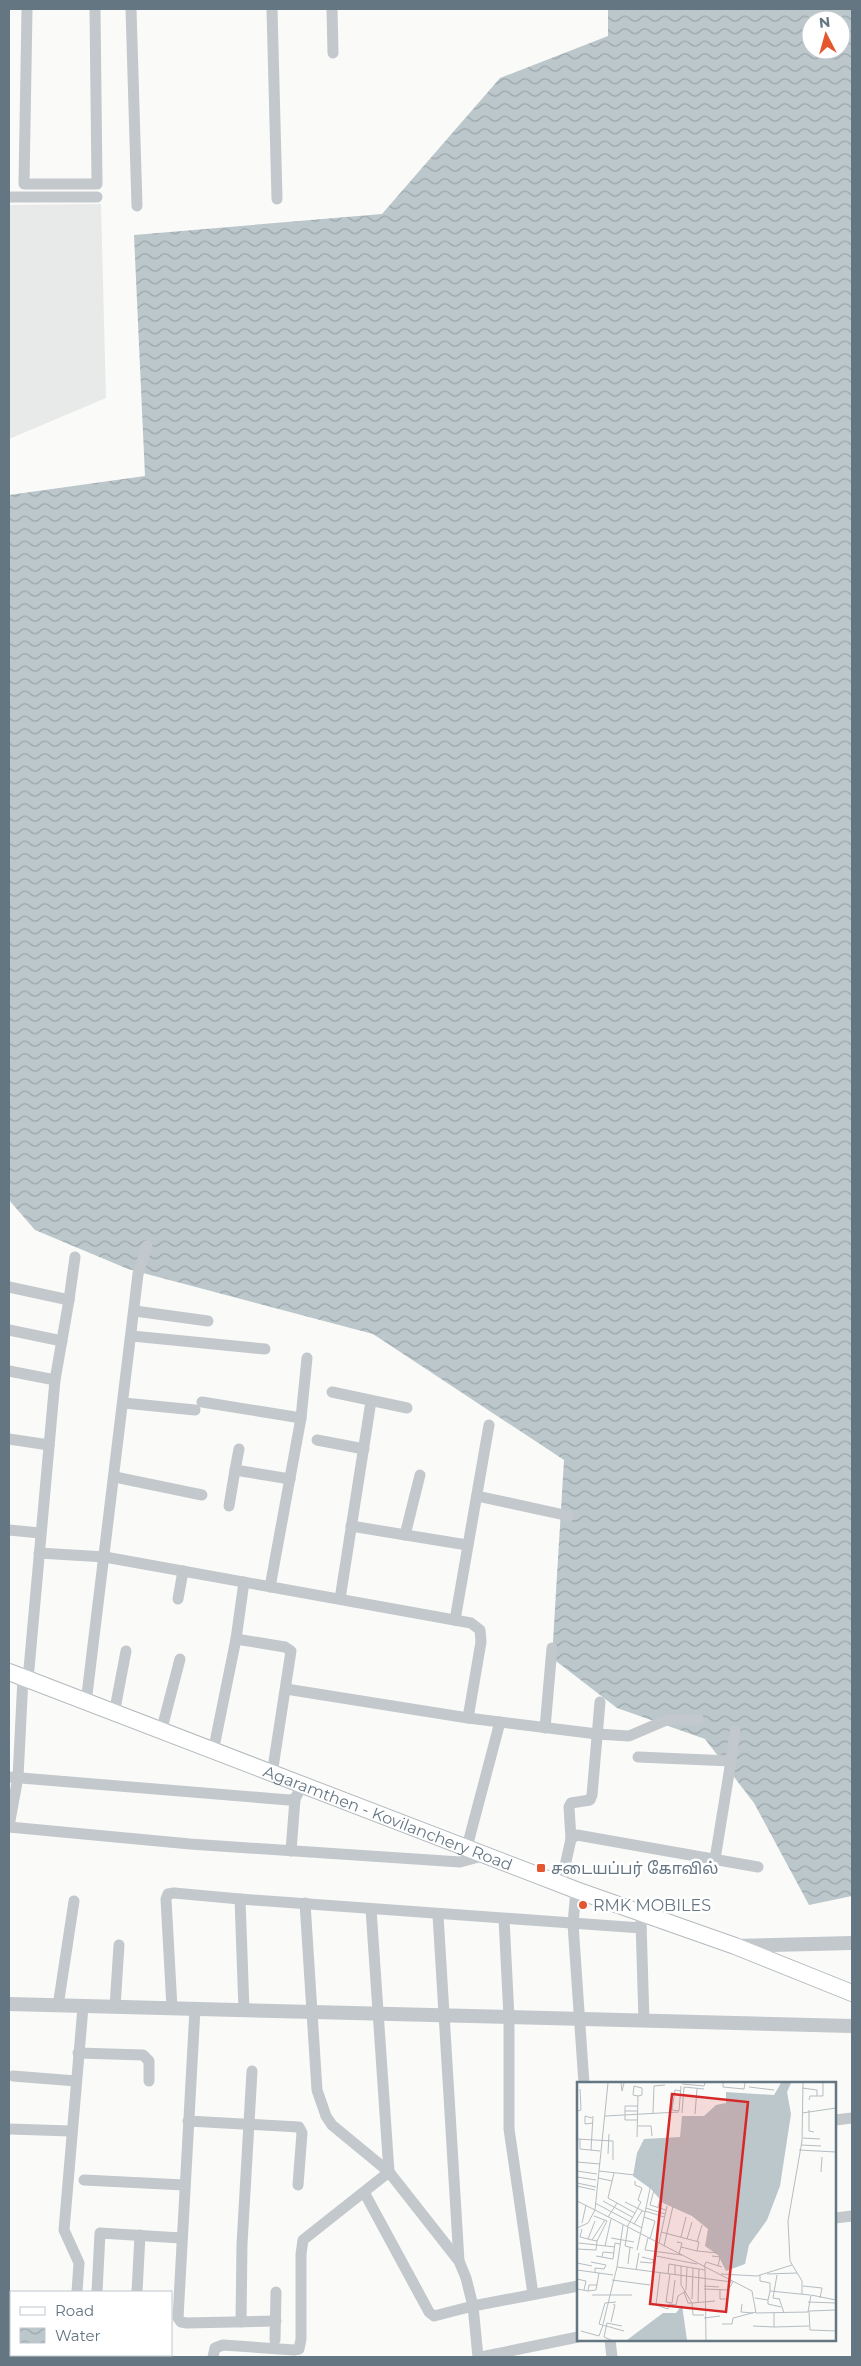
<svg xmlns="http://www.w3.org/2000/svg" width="861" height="2366" font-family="Montserrat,'Noto Sans Tamil',sans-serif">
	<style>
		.built { fill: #e8e9e9 }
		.water { fill: url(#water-waves); fill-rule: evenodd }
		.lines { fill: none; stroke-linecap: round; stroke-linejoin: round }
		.secondary-casing { stroke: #b3babf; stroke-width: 18 }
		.minor { stroke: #c3c8cc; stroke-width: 11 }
		.tertiary { stroke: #c3c8cc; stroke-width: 14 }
		.secondary { stroke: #fff; stroke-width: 16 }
		.poi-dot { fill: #e4572e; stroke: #fff; stroke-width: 2 }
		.labels { text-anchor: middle; stroke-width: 5; stroke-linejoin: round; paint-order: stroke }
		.street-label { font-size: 16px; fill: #657683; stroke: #fff }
		.poi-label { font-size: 16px; fill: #657683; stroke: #fff; text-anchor: start }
		.inset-road { fill: none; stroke: #b5bdc2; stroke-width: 1 }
		.view { fill: #d62828; fill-opacity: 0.15; stroke: #d62828; stroke-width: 2.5 }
		.inset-edge { fill: none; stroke: #657683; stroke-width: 2.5 }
	</style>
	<defs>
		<pattern id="water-waves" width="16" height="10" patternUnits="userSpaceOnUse" patternTransform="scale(1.25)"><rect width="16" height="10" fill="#bbc7cb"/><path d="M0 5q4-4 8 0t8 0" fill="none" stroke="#9ca6aa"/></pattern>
	</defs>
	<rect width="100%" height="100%" fill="#fafaf8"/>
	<polygon class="built" points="101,204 106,398 9,439 9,205"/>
	<path class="water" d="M608 9H852V1896L809 1905 754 1803 705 1739 617 1708 552 1658 564 1460 373 1334 128 1269 35 1230 9 1200V495L145 476 134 235 382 214 500 78 608 36ZM811 20H841V50H811Z"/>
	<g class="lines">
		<g class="secondary-casing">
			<g id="secondary">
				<path id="s1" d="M9 1672 576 1890 735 1946 852 1993"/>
			</g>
		</g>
		<g class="minor">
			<polyline points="27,9 24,184 97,184 95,9"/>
			<polyline points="131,9 137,206"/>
			<polyline points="272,9 277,199"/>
			<polyline points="332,9 333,53"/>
			<polyline points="9,197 97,197"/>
			<polyline points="9,1287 69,1300"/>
			<polyline points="135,1311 208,1321"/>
			<polyline points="9,1330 62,1341"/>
			<polyline points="132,1336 265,1349"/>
			<polyline points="9,1371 55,1380"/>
			<polyline points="332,1392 407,1408"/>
			<polyline points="202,1402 301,1418"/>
			<polyline points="124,1403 195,1410"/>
			<polyline points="9,1439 49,1445"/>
			<polyline points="317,1440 364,1449"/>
			<polyline points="239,1449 235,1470 290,1479"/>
			<polyline points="115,1477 202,1495"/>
			<polyline points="477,1496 569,1516"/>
			<polyline points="229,1506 235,1470"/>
			<polyline points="351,1526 467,1545"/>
			<polyline points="9,1530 40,1533"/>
			<polyline points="405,1535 420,1475"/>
			<polyline points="39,1553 105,1557 471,1623 480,1630 481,1642 468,1718 597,1734 629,1736 669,1719 699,1720"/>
			<polyline points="270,1587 301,1418 307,1358"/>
			<polyline points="178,1599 183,1571"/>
			<polyline points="340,1599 371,1401"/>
			<polyline points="455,1620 489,1425"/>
			<polyline points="236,1639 285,1647 291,1651 272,1774"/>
			<polyline points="28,1680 55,1380 69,1300 75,1257"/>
			<polyline points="286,1689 468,1718"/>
			<polyline points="86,1703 138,1274 147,1246"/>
			<polyline points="114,1714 126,1651"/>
			<polyline points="545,1728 552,1648"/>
			<polyline points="161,1732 180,1659"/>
			<polyline points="213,1752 236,1639 244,1582"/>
			<polyline points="638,1757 731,1761 715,1859"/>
			<polyline points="731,1761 735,1731"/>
			<polyline points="9,1777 289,1800 295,1799 302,1785"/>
			<polyline points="9,1826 18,1777 23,1678"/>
			<polyline points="9,1827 190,1844 460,1862 486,1855"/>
			<polyline points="571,1839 569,1807 571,1803 590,1800 592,1795 600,1702"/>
			<polyline points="467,1847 500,1722"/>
			<polyline points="291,1851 295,1799"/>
			<polyline points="561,1884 571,1839 577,1835 758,1867"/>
			<polyline points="576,1890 573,1924 584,2084"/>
			<polyline points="305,1903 317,2090 326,2116 332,2125 389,2172 459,2261 466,2278 473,2306 578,2286"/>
			<polyline points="371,1909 389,2172"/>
			<polyline points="438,1915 459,2261"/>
			<polyline points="504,1919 509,2017 509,2129 533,2294"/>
			<polyline points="641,1922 644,2021"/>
			<polyline points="58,2006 74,1901"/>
			<polyline points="115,2007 119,1945"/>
			<polyline points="172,2008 166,1899 168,1894 174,1893 240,1899"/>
			<polyline points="195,2009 178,2318 181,2322 187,2323 276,2321"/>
			<polyline points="244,2010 240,1899 641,1928"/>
			<polyline points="78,2053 143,2055 149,2061 149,2081"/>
			<polyline points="13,2076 76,2081"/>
			<polyline points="835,2120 852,2118"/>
			<polyline points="188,2121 299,2127 302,2133 298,2185"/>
			<polyline points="9,2129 71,2131"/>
			<polyline points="84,2180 184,2185"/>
			<polyline points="364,2192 429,2312 434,2316 473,2306 478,2357"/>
			<polyline points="835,2218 852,2216"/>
			<polyline points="77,2292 79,2263 64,2230 83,2007"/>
			<polyline points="97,2292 100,2233 181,2238"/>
			<polyline points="137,2292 140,2235"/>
			<polyline points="241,2322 242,2244 252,2071"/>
			<polyline points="275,2340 276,2292"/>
			<polyline points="610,2340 612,2357"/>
			<polyline points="73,2357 73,2355"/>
			<polyline points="213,2357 215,2348 223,2345 294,2350 299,2349 301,2339 301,2254 303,2240 389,2172"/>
			<polyline points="481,2357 578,2337"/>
		</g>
		<g class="tertiary">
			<polyline points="736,1946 852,1943"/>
			<polyline points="9,2004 852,2026"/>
		</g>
		<use href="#secondary" class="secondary"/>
	</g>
	<g class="poi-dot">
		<rect x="536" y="1863" width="10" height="10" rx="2.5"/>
		<circle cx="583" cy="1905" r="5"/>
	</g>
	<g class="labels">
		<g class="street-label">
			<text dy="6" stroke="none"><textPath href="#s1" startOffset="406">Agaramthen - Kovilanchery Road</textPath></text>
		</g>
		<g class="poi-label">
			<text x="551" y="1874">சடையப்பர் கோவில்</text>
			<text x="593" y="1911">RMK MOBILES</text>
		</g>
	</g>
	<g transform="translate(577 2082)">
		<rect width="259" height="259" fill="#fafaf8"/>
		<path d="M204 1H214L210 10 214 32 203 104 190 138 172 163 168 182 149 189 141 173 128 164 131 147 115 134 86 121 74 107 56 94 60 71 67 57 103 55 105 34H127L139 23 149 21V10L197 13ZM105 223 110 258H50L86 231H99Z" fill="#bbc7cb"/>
		<path class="inset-road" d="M44 1 45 9 47 1M146 1V5L167 7 168 1M105 2 127 4 128 1M107 5 127 7M172 5 197 8M225 6 240 8V14M104 9 98 8 95 28 102 29 104 4M232 18 233 14H246V1M232 28V49L237 50M0 29 4 28 3 7M48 29V24H61M76 31 77 4 88 3M105 31 107 5M225 31 259 26M118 32 120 7M28 34 102 30M15 36 8 34V42L16 41M61 38H48V29H61M61 44H74L75 54M60 55 61 14 56 13 57 4 65 6V13L61 14M226 56 243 57M0 57 36 59V78M3 57V67L23 69M224 63 244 64M14 68 16 34M222 68 259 70M31 72 32 52M0 80 23 82M0 89 20 92M22 89 58 93M244 90 245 75M0 95 19 98M21 96 35 99 37 91M35 99 31 116 40 121M0 101 19 105M0 104 18 108M77 108 73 123 89 128M0 119 16 127M26 119 55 135M48 120 68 130M18 121 65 146M81 125 85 110M69 126 88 132M16 127 175 209 179 231 231 230 234 213 259 218M68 129 87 135M58 131 64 120 61 118 65 106 58 103V99M17 134 30 139 20 159M31 135 40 121 58 131 50 145M67 135 78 139 73 157M5 141 9 123M57 142 65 129M46 143 40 185 155 200M51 145 48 164 56 166M0 146 11 141 18 128 31 1M5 147 3 155 15 158M84 150 122 160 120 169 141 171M104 155 109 135M34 156 57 160M71 156 68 168 105 173M11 157 18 139M110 157 115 140M100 160 105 161 102 172M120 160 125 143M2 161 38 165M81 161 79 174 120 182M82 161 90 124M28 164 34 137M87 164 96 124M104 165 120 169M0 167 19 168 20 159 15 158 28 138M60 168 74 102M19 174 36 177 38 161 43 162M135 174 143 175 141 184M25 175 26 170 37 171M14 180 29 183 27 187 18 186V190M63 180 75 181 77 178 65 175M0 181 15 184M51 182 53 165M104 184V203L115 221 138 219M127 185 129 180 145 185M128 185 129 258M0 188 36 193M59 188 62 171M83 191 79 223 91 227 92 222 99 223 101 214 109 209M91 192 92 182 98 183M93 192 89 220 95 221M144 192 180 194 215 183M190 192 220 191M98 193V183L128 188M183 193V199L193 201V209M200 193 196 216 202 217M0 197 9 199 7 208M35 198 73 203M127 204 142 205M226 204 245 206 243 216M0 207 11 209 12 203H20M127 207 151 208 156 200M109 208 110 185M143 208V217H151M11 209 19 208 22 191M107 210 111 221H115L116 233H127M225 212V199L213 179 211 139 225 59 226 1M15 213H55M178 216 191 218 193 209 233 213M202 216 207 231M115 217 116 186M191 218V222L204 225M39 220 28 221 22 242 47 249M231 220 259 221M95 221 98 198M121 221 122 187M165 222 164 230 176 231M259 228 232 229 233 248 259 249M197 231V245L232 244M127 236 143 234M34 240 38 223 36 222M26 242 40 185M145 242H155L156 236 179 230M176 244 197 245M4 249 22 254 26 243M34 258 27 255 30 241 45 244"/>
		<path class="view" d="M95 12 171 20 149 230 73 222Z"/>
		<rect width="259" height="259" class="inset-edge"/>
	</g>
	<rect width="861" height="2366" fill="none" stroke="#657683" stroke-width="20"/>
	<rect x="10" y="2291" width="162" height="65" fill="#ffffff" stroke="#c1c8cd"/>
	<rect x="20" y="2307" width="25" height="8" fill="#ffffff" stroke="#c1c8cd"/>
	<text x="55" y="2316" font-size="15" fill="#657683">Road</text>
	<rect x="20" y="2328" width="25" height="15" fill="url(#water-waves)" stroke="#c1c8cd"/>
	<text x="55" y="2341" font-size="15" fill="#657683">Water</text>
	<g transform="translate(826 35) rotate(354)"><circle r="24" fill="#ffffff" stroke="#c1c8cd"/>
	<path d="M0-4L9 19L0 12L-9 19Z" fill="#e4572e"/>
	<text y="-8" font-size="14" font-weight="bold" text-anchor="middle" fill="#657683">N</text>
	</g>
</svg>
